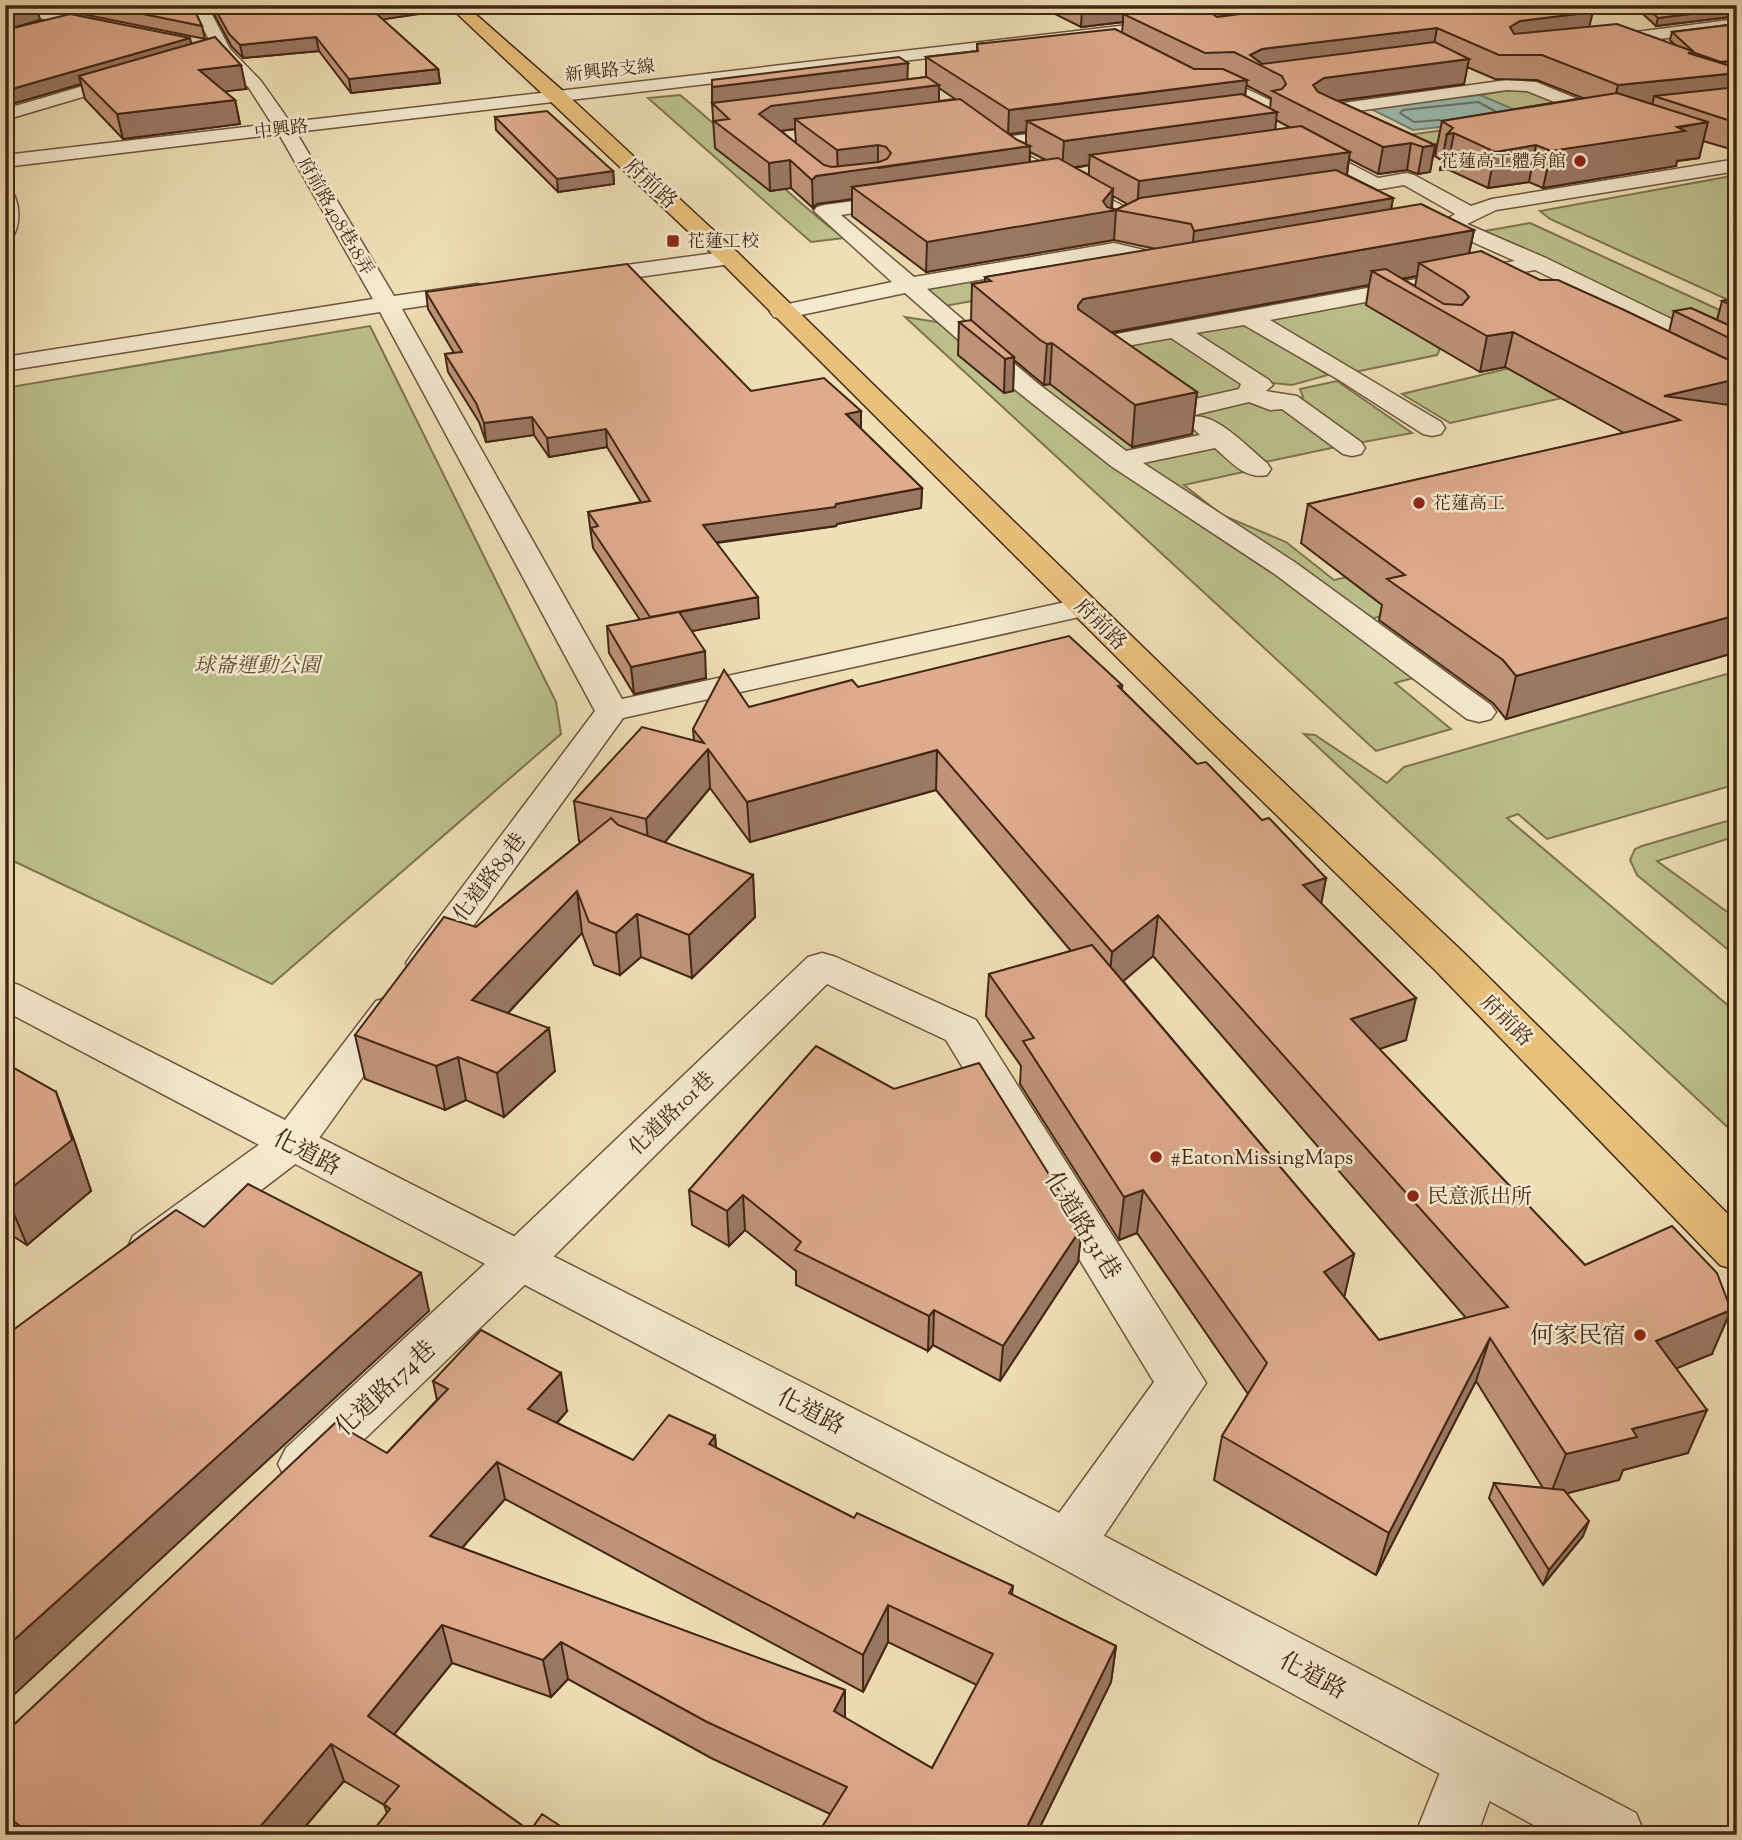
<svg xmlns="http://www.w3.org/2000/svg" width="1742" height="1840" font-family="'Sorts Mill Goudy','Noto Serif TC',serif">
	<style>
		.green { fill: #bcc18c; stroke: #7f7450; stroke-width: 2 }
		.water { fill: #9abcb2; stroke: #778073; stroke-width: 2 }
		.lines { fill: none; stroke-linecap: round; stroke-linejoin: round }
		.shore { stroke: #6e7163; stroke-width: 2 }
		.minor-casing { stroke: #6d543c; stroke-width: 3 }
		.tertiary-casing { stroke: #6d543c; stroke-width: 3 }
		.primary-casing { stroke: #422614; stroke-width: 3 }
		.minor { fill: #f5ead0; fill-rule: evenodd }
		.tertiary { fill: #f5ead0; fill-rule: evenodd }
		.primary { fill: #e8c07b; fill-rule: evenodd }
		.wall { fill: #bf9379; stroke: #422614; stroke-width: 2; fill-rule: evenodd }
		.shaded-wall { fill: #9b7863; stroke: #422614; stroke-width: 2 }
		.building { fill: #deab8d; stroke: #422614; stroke-width: 2; fill-rule: evenodd }
		.poi-dot { fill: #8f2418; stroke: #f5ead0; stroke-width: 2.5 }
		.labels { text-anchor: middle; stroke-width: 5; stroke-linejoin: round; paint-order: stroke }
		.far-street-label { font-size: 18px; fill: #422614; stroke: #f5ead0 }
		.far-poi-label { font-size: 18px; fill: #422614; stroke: #f5ead0; text-anchor: start }
		.street-label { font-size: 21px; fill: #422614; stroke: #f5ead0 }
		.park-label { font-size: 21px; font-style: italic; fill: #604d32; stroke: #f5ead0 }
		.poi-label { font-size: 21px; fill: #422614; stroke: #f5ead0; text-anchor: start }
		.near-street-label { font-size: 24px; fill: #422614; stroke: #f5ead0 }
		.near-poi-label { font-size: 24px; fill: #422614; stroke: #f5ead0; text-anchor: end }
	</style>
	<rect width="100%" height="100%" fill="#efdfb6"/>
	<filter id="stains"><feTurbulence type="fractalNoise" baseFrequency=".00286" numOctaves="4"/><feColorMatrix values="0 0 0 0 .2 0 0 0 0 .09 0 0 0 0 .02 0 0 0 .5 -.17"/></filter>
	<radialGradient id="worn" r=".72"><stop offset=".6" stop-color="#630" stop-opacity="0"/><stop offset="1" stop-color="#630" stop-opacity=".3"/></radialGradient>
	<g class="green">
		<polygon points="1521,88 1575,110 1593,121 1429,145 1408,135 1530,118 1480,95"/>
		<path d="M680 95C737 141 785 194 844 238L811 242 648 98Z"/>
		<polygon points="1737,175 1737,304 1550,219 1540,211"/>
		<polygon points="1530,223 1737,318 1737,357 1479,232"/>
		<polygon points="1120,256 1160,267 945,306 923,289"/>
		<polygon points="1368,300 1440,349 1437,355 1355,372 1262,320"/>
		<polygon points="905,317 1089,346 1257,469 1184,485 1222,515 1286,542 1334,580 1582,525 1629,555 1366,620 1428,674 1395,683 1451,729 1376,751"/>
		<polygon points="1245,323 1328,375 1292,385 1264,382 1186,333"/>
		<polygon points="370,326 556,702 561,734 272,984 5,857 5,388"/>
		<polygon points="1176,334 1253,383 1243,394 1186,407 1099,349"/>
		<polygon points="1569,354 1674,373 1450,423 1402,394"/>
		<polygon points="1337,381 1412,433 1353,444 1296,402 1303,397 1300,389"/>
		<polygon points="1251,399 1284,404 1341,446 1260,463 1192,411"/>
		<polygon points="1737,671 1737,784 1547,839 1518,814 1507,818 1737,1013 1737,1136 1304,734 1315,735 1387,783 1404,767"/>
		<polygon points="1737,818 1737,836 1657,861 1737,919 1737,957 1637,875 1630,860 1635,849 1642,846"/>
	</g>
	<polygon class="water" points="1480,95 1532,117 1413,130 1367,107"/>
	<g class="lines">
		<polyline class="shore" points="1440,120 1414,122 1400,113 1403,110 1478,102 1495,111"/>
		<g class="minor-casing">
			<g id="minor">
				<polygon points="5,5 24,5 108,22 116,27 108,32 5,11"/>
				<polygon points="191,5 207,5 230,49 261,81 290,122 1154,22 1151,18 1159,13 1225,5 1273,5 1265,10 1179,20 1183,24 1175,29 296,132 394,296 477,284 485,286 488,291 485,296 477,298 402,309 622,699 1084,598 1095,601 1099,607 1095,613 1084,616 623,718 440,972 426,976 412,972 406,963 412,954 595,711 380,312 5,371 5,357 373,299 279,134 5,167 5,155 272,124 249,88 215,51"/>
				<polygon points="1737,19 1737,29 1597,47 1589,42 1597,37"/>
				<polygon points="134,71 143,76 140,80 5,120 5,109"/>
				<polygon points="1224,78 1278,104 1281,108 1272,113 1236,116 1233,112 1236,108 1253,105 1221,88 1198,90 1189,85 1198,80"/>
				<polygon points="1507,80 1536,82 1612,113 1623,114 1626,118 1623,122 1610,124 1527,91 1507,90 1322,116 1313,111 1322,106"/>
				<polygon points="1076,128 1083,130 1085,134 1083,138 1019,147 1031,157 1140,215 1143,219 1140,223 1126,223 1017,165 994,143 1003,137"/>
				<path d="M1301 138 1378 178 1407 173 1414 175 1471 206 1492 199 1737 159V171L1496 210 1467 224 1546 258 1737 351V367L1535 270 1270 320 1441 422 1445 428 1441 434 1432 436 1423 434 1339 380 1244 325 1196 333 1269 380 1273 385 1266 391 1297 396 1361 442 1365 448 1361 454 1352 456 1343 454 1282 409 1270 410 1249 402 1182 418 1173 415 1081 351 1077 346 1081 341 1089 339 1515 261 1450 232 1405 239 1398 237 1394 233 1398 229 1446 220 1455 214 1404 185 1352 194 1345 192 1342 188 1345 184 1356 181 1294 148 1292 144 1294 140ZM1171 338 1241 384 1239 389 1186 401 1110 349Z"/>
				<path d="M5 189 12 191C20 204 21 225 12 238L5 240Z"/>
				<path d="M905 194 912 196 915 200 912 204 841 215 914 277 1114 243 1157 253 1187 257 1190 262 1187 267H1156L1114 256 927 289 1036 382 1126 451 1200 435 1188 423 1192 417C1216 412 1248 448 1267 463L1271 469 1267 475C1245 480 1230 461 1215 448L1143 463 1296 563 1491 705 1496 712 1491 719 1479 722 1467 719 1276 575 1111 466 1018 392 905 293 782 319 774 317 770 312 774 307 892 282 814 211 817 207 824 205Z"/>
				<polygon points="730,251 738,253 741,258 738,263 582,285 574,283 571,278 574,273 582,271"/>
				<polygon points="822,953 836,957 976,1020 1206,1383 1087,1561 1068,1568 1049,1561 1041,1544 1049,1527 1154,1382 946,1040 827,984 537,1273 322,1480 304,1486 286,1480 278,1464 286,1448 503,1247 808,957"/>
				<polygon points="390,997 404,1001 410,1011 307,1155 167,1262 150,1267 133,1262 127,1249 133,1236 275,1133 376,1001"/>
				<polygon points="1474,1732 1495,1740 1504,1761 1477,1835 1415,1835 1453,1740"/>
			</g>
		</g>
		<g class="tertiary-casing">
			<polygon id="tertiary" points="5,981 19,985 1087,1527 1636,1813 1645,1835 1552,1835 1049,1561 5,1011"/>
		</g>
		<g class="primary-casing">
			<polygon id="primary" points="448,5 465,5 563,91 738,253 1223,725 1464,953 1737,1223 1737,1270 1720,1265 1436,971 1199,739 722,263"/>
		</g>
		<use href="#minor" class="minor"/>
		<use href="#tertiary" class="tertiary"/>
		<use href="#primary" class="primary"/>
	</g>
	<g class="wall">
		<polygon points="5,5 40,20 7,30 192,44 246,89 224,91 235,100 240,124 123,139 85,99 81,84 5,106"/>
		<polygon points="38,5 192,5 202,26 205,39"/>
		<polygon points="209,5 417,5 419,14 382,19 438,69 440,83 351,93 319,51 243,58 232,47"/>
		<path d="M1037 5H1182V8L1217 17 1380 6 1589 27 1675 45 1670 40 1672 32 1737 24V151L1703 141 1699 158 1677 161 1676 166 1543 188 1529 182 1488 188 1447 169 1440 170 1442 161 1435 156 1442 121 1583 98 1537 80 1495 79 1467 67 1464 84 1338 101 1435 145 1430 172 1418 174 1407 170 1378 174 1349 159 1347 175 1393 198 1391 209 1474 230 1469 254 1540 280 1669 332 1674 311 1717 320 1722 301 1737 298V652L1506 719 1493 703 1379 620 1382 605 1301 543 1308 504 1624 433 1505 367 1480 372 1366 305 1369 285 1112 333 1197 392 1192 434 1132 447 1050 384 1044 385 1014 360 1013 391 1004 393 958 355 959 322 971 321 972 284 985 282V277L1156 249 1114 240 926 272 852 216V199L817 204 813 208 791 188 770 191 715 148 712 103 926 77V57L977 51V44L1122 32 1123 22 1081 27ZM1246 85 1271 98 1270 109 1245 96ZM939 88 955 99 939 101ZM1276 120 1291 128 1275 130ZM795 129 796 143 781 131ZM1026 132V144L1017 140 1009 134ZM1030 152 1046 160 1030 162ZM1089 165V175L1075 168 1085 166ZM1113 196 1127 204 1116 210 1112 208ZM1417 276 1415 286 1403 279Z"/>
		<polygon points="1633,5 1715,5 1729,17 1656,26"/>
		<polygon points="495,117 613,171 614,184 558,192 496,130"/>
		<polygon points="426,292 751,391 861,411 861,429 922,488 921,508 837,524 836,526 717,543 759,618 691,631 706,678 634,694 609,653 607,626 640,620 593,548 588,512 641,502 607,447 549,457 534,435 486,442 479,422 448,372 445,354 454,353 428,309"/>
		<path d="M1122 685V690L1197 764 1326 878 1321 903 1406 1040 1379 1049 1585 1265 1712 1354 1676 1368 1688 1453 1623 1470 1619 1480 1567 1493 1583 1536 1543 1585 1489 1498 1494 1483 1543 1488 1476 1381 1376 1575 1214 1480 1222 1436 1248 1394 1137 1233 1119 1240 1020 1084 1021 1066 986 1016 989 974 1071 951 936 790 750 842 710 788 664 843 753 875 755 917 692 978 641 957 620 975 594 965 582 933 508 1013 555 1071 504 1117 466 1100 445 1110 365 1079 355 1035 476 927 581 842 579 841 574 801 694 741 693 729 749 707 858 687ZM1153 956 1466 1318 1379 1340 1344 1297 1354 1254 1123 981Z"/>
		<polygon points="5,1063 56,1092 75,1143 91,1191 27,1245 5,1231"/>
		<polygon points="689,1190 1082,1227 1078,1262 1000,1381 933,1345 928,1351 796,1285 796,1271 745,1230 729,1246 692,1225"/>
		<path d="M433 1381 567 1411 557 1423 633 1460 715 1436 716 1448 854 1518 1013 1586 1012 1595 1116 1646 1111 1682 1036 1835 830 1814 711 1758 568 1679 551 1697 452 1663 394 1734 530 1831 574 1835H370L387 1813 384 1805 344 1781 298 1835H8L5 1833V1733L387 1453 437 1400ZM505 1499 863 1692 888 1642 977 1685 932 1768 845 1718V1690L462 1548Z"/>
	</g>
	<g class="shaded-wall">
		<polygon points="388,5 417,5 419,14 372,21 370,8"/>
		<polygon points="1107,5 1182,5 1181,15 1123,14 1123,22 1081,27 1082,8"/>
		<polygon points="37,7 40,20 5,30 5,16"/>
		<polygon points="1731,9 1729,17 1656,26 1658,18"/>
		<polygon points="1593,12 1587,35 1516,44 1510,27 1520,21"/>
		<polygon points="1437,28 1433,51 1273,72 1250,55 1262,49"/>
		<polygon points="316,37 319,51 243,58 240,45"/>
		<polygon points="190,38 193,51 79,76 81,84 5,106 5,91"/>
		<polygon points="1469,59 1464,84 1321,103 1309,110 1313,85 1324,78"/>
		<polygon points="1737,60 1737,68 1719,71 1721,62"/>
		<polygon points="908,63 907,89 939,85 939,111 795,119 795,129 772,132 712,104 712,87"/>
		<polygon points="241,65 246,89 204,94 199,70"/>
		<polygon points="438,69 440,83 351,93 349,79"/>
		<polygon points="1737,73 1737,97 1654,96 1652,106 1612,110 1618,85"/>
		<polygon points="1247,80 1244,104 1027,121 1026,132 1008,134 1009,110"/>
		<polygon points="235,100 240,124 123,139 117,114"/>
		<polygon points="1277,112 1274,140 1090,155 1089,165 1062,169 1064,141"/>
		<polygon points="1708,122 1699,158 1677,161 1676,166 1543,188 1551,151"/>
		<polygon points="1454,133 1447,169 1440,170 1447,134"/>
		<polygon points="1411,143 1407,170 1378,174 1383,147"/>
		<polygon points="878,145 878,168 1030,146 1029,174 852,187 852,199 817,204 813,208 812,180 816,176 838,173 837,150"/>
		<polygon points="1435,145 1430,172 1418,174 1423,147"/>
		<polygon points="1536,145 1529,182 1488,188 1495,152"/>
		<polygon points="1350,152 1346,179 1137,209 1139,181"/>
		<polygon points="790,160 791,188 770,191 769,163"/>
		<polygon points="613,171 614,184 558,192 557,179"/>
		<polygon points="1113,189 1111,211 1116,210 1114,240 926,272 927,242 1103,201"/>
		<polygon points="1393,198 1388,227 1191,261 1194,231"/>
		<polygon points="1474,230 1466,267 1419,263 1417,276 1389,281 1372,271 1369,285 1080,338 1078,305 1083,299"/>
		<polygon points="1513,332 1505,367 1480,372 1487,336"/>
		<polygon points="1052,343 1050,384 1044,385 1047,344"/>
		<polygon points="1014,357 1013,391 1004,393 1005,359"/>
		<polygon points="1737,379 1737,413 1680,420 1664,396"/>
		<polygon points="1197,392 1192,434 1132,447 1135,405"/>
		<polygon points="861,411 861,429 846,414"/>
		<polygon points="532,417 534,435 486,442 484,423"/>
		<polygon points="606,429 607,447 549,457 547,438"/>
		<polygon points="922,488 921,508 837,524 836,526 704,544 703,525 836,504"/>
		<polygon points="758,597 759,618 652,639 650,618"/>
		<polygon points="1737,615 1737,652 1506,719 1516,676"/>
		<polygon points="705,651 706,678 634,694 631,667"/>
		<polygon points="708,749 710,788 650,860 646,819"/>
		<polygon points="937,750 936,790 750,842 747,802"/>
		<polygon points="753,875 755,917 692,978 689,935"/>
		<polygon points="1326,878 1318,920 1303,885"/>
		<polygon points="577,891 582,933 480,1043 472,1000"/>
		<polygon points="637,914 641,957 620,975 616,933"/>
		<polygon points="1158,915 1153,956 1108,994 1112,952"/>
		<polygon points="1416,998 1406,1040 1341,1062 1351,1019"/>
		<polygon points="549,1028 555,1071 504,1117 497,1073"/>
		<polygon points="458,1057 466,1100 445,1110 436,1066"/>
		<polygon points="56,1092 75,1143 91,1191 27,1245 5,1193"/>
		<polygon points="1143,1190 1137,1233 1119,1240 1124,1197"/>
		<polygon points="743,1195 745,1230 729,1246 727,1211"/>
		<polygon points="1082,1227 1078,1262 1000,1381 1003,1346"/>
		<polygon points="1354,1254 1344,1298 1324,1272"/>
		<polygon points="421,1273 429,1311 5,1703 5,1648"/>
		<polygon points="934,1310 933,1345 928,1351 929,1316"/>
		<polygon points="1731,1310 1712,1354 1638,1384 1656,1341"/>
		<polygon points="1490,1338 1476,1381 1376,1575 1389,1533"/>
		<polygon points="561,1373 567,1411 535,1447 528,1409"/>
		<polygon points="1707,1410 1688,1453 1623,1470 1619,1480 1549,1498 1566,1454 1632,1429"/>
		<polygon points="715,1436 718,1474 709,1444"/>
		<polygon points="497,1462 505,1499 440,1573 430,1536"/>
		<polygon points="1589,1521 1583,1536 1543,1585 1549,1570"/>
		<polygon points="888,1605 888,1642 863,1692 863,1655"/>
		<polygon points="442,1625 452,1663 380,1752 368,1716"/>
		<polygon points="561,1642 568,1679 551,1697 543,1660"/>
		<polygon points="1116,1646 1111,1682 1036,1835 1023,1835"/>
		<polygon points="845,1690 845,1726 834,1711"/>
		<polygon points="331,1744 344,1781 298,1835 253,1835"/>
	</g>
	<g class="building">
		<polygon points="5,5 26,5 37,7 5,16"/>
		<polygon points="99,5 192,5 202,26"/>
		<polygon points="213,5 388,5 370,8 438,69 349,79 316,37 240,45 229,34"/>
		<polygon points="1076,5 1107,5 1082,8"/>
		<polygon points="1310,5 1579,5 1593,12 1520,21 1510,27 1514,34 1617,24 1695,52 1688,53 1737,68 1737,73 1618,85 1542,55 1499,55 1437,28 1262,49 1250,55 1262,64 1435,42 1469,59 1324,78 1313,85 1318,92 1435,145 1423,147 1411,143 1383,147 1272,91 1282,89 1286,84 1282,76 1234,52 1205,53 1123,14 1201,6 1217,17"/>
		<polygon points="1644,5 1715,5 1731,9 1658,18"/>
		<polygon points="70,14 190,38 5,91 5,30"/>
		<polygon points="1737,24 1737,60 1721,62 1695,53 1672,32"/>
		<polygon points="1115,29 1194,69 1223,69 1247,80 1009,110 926,57 978,51 977,44"/>
		<polygon points="215,37 241,65 199,70 235,100 117,114 79,76"/>
		<polygon points="899,57 908,63 712,87 712,80"/>
		<polygon points="927,77 939,85 771,106 759,114 824,165 832,167 879,162 887,159 891,153 886,147 878,145 837,150 795,119 960,99 1017,140 1030,146 816,176 812,180 790,160 769,163 714,121 729,119 712,103"/>
		<polygon points="1737,87 1737,123 1654,96"/>
		<polygon points="1617,93 1708,122 1677,127 1685,131 1551,151 1536,145 1495,152 1454,133 1447,134 1453,128 1442,121"/>
		<polygon points="1242,94 1277,112 1064,141 1027,121"/>
		<polygon points="547,111 613,171 557,179 495,117"/>
		<polygon points="1301,126 1350,152 1139,181 1090,155"/>
		<polygon points="1058,158 1113,189 1103,201 1107,207 1116,210 1140,198 1336,170 1393,198 1194,231 1191,224 1116,210 927,242 852,187"/>
		<polygon points="1421,204 1474,230 1083,299 1078,305 1078,309 1197,392 1135,405 1052,343 1047,344 1040,340 972,284 991,281 985,277"/>
		<polygon points="1481,251 1540,280 1558,280 1622,309 1737,364 1737,379 1664,396 1737,406 1737,615 1516,676 1503,660 1387,579 1405,575 1308,504 1680,420 1513,332 1487,336 1372,271 1386,269 1444,304 1462,305 1469,297 1464,291 1419,263"/>
		<polygon points="627,264 751,391 824,378 861,411 846,414 922,488 836,504 835,507 703,525 758,597 650,617 591,528 598,526 588,512 650,501 606,429 547,438 532,417 484,423 476,403 445,354 462,352 426,292"/>
		<polygon points="1737,298 1737,308 1722,301"/>
		<polygon points="1691,308 1737,329 1737,342 1674,311"/>
		<polygon points="971,320 1014,357 1005,359 959,322"/>
		<polygon points="679,612 705,651 631,667 607,626"/>
		<polygon points="1069,636 1122,685 1118,686 1197,764 1206,762 1262,820 1269,818 1326,878 1303,885 1416,998 1351,1019 1585,1265 1672,1226 1717,1273 1731,1310 1656,1341 1707,1410 1632,1429 1637,1437 1566,1454 1490,1338 1389,1533 1222,1436 1267,1363 1143,1190 1124,1197 1023,1041 1034,1038 989,974 1092,945 1354,1254 1324,1272 1379,1340 1508,1307 1158,915 1112,952 937,750 747,802 708,749 646,819 574,801 642,727 704,743 693,729 724,670 749,707 852,680 858,687"/>
		<polygon points="611,818 618,825 753,875 689,935 637,914 616,933 589,922 577,891 472,1000 549,1028 497,1073 458,1057 436,1066 355,1035 444,917 476,927"/>
		<polygon points="816,1046 894,1089 979,1063 1082,1227 1003,1346 934,1310 929,1316 795,1250 801,1242 743,1195 727,1211 689,1190"/>
		<polygon points="5,1063 56,1092 72,1140 5,1193"/>
		<polygon points="248,1184 421,1273 5,1648 5,1336 176,1210 204,1227"/>
		<path d="M481 1330 561 1373 528 1409 633 1460 669 1415 715 1436 709 1444 854 1518 857 1513 1013 1586 1009 1593 1116 1646 1023 1835H817L847 1787 707 1722 561 1642 543 1660 442 1625 368 1716 530 1831 542 1814 574 1835H370L390 1809 384 1804 399 1786 331 1744 253 1835H41L39 1834 38 1835H31L5 1814V1733L335 1423 387 1453 448 1389 433 1381ZM497 1462 863 1655 888 1605 993 1654 932 1768 834 1711 845 1690 430 1536Z"/>
		<polygon points="1494,1483 1564,1490 1589,1521 1549,1570"/>
	</g>
	<g class="poi-dot">
		<circle cx="1580" cy="161" r="7"/>
		<rect x="666" y="234" width="14" height="14" rx="3.5"/>
		<circle cx="1419" cy="503" r="7"/>
		<circle cx="1156" cy="1157" r="7"/>
		<circle cx="1413" cy="1196" r="7"/>
		<circle cx="1640" cy="1335" r="7"/>
	</g>
	<g class="labels">
		<g class="far-street-label">
			<text transform="translate(610 70) rotate(-6)" y="6">新興路支線</text>
			<text transform="translate(281 129) rotate(-7)" y="6">中興路</text>
			<text transform="translate(336 216) rotate(60)" y="6">府前路408巷18弄</text>
		</g>
		<g class="far-poi-label">
			<text x="1566" y="167" text-anchor="end">花蓮高工體育館</text>
			<text x="687" y="247">花蓮工校</text>
			<text x="1433" y="509">花蓮高工</text>
		</g>
		<g class="street-label">
			<text transform="translate(651 183) rotate(43)" y="7">府前路</text>
			<text transform="translate(1101 624) rotate(45)" y="7">府前路</text>
			<text transform="translate(489 877) rotate(-53)" y="7">化道路89巷</text>
			<text transform="translate(1507 1020) rotate(45)" y="7">府前路</text>
			<text transform="translate(671 1113) rotate(-44)" y="7">化道路101巷</text>
		</g>
		<g class="park-label">
			<text x="257" y="672">球崙運動公園</text>
		</g>
		<g class="poi-label">
			<text x="1170" y="1164">#EatonMissingMaps</text>
			<text x="1427" y="1203">民意派出所</text>
		</g>
		<g class="near-street-label">
			<text transform="translate(307 1152) rotate(27)" y="8">化道路</text>
			<text transform="translate(1083 1225) rotate(58)" y="8">化道路131巷</text>
			<text transform="translate(385 1388) rotate(-43)" y="8">化道路174巷</text>
			<text transform="translate(811 1411) rotate(27)" y="8">化道路</text>
			<text transform="translate(1313 1675) rotate(28)" y="8">化道路</text>
		</g>
		<g class="near-poi-label">
			<text x="1626" y="1343">何家民宿</text>
		</g>
	</g>
	<rect width="1742" height="1840" fill="none" stroke="#efdfb6" stroke-width="28"/>
	<rect x="7" y="7" width="1728" height="1826" fill="none" stroke="#422614" stroke-width="3.5"/>
	<rect x="14" y="14" width="1714" height="1812" fill="none" stroke="#422614" stroke-width="2"/>
	<rect width="100%" height="100%" filter="url(#stains)"/>
	<rect width="100%" height="100%" fill="url(#worn)"/>
</svg>
